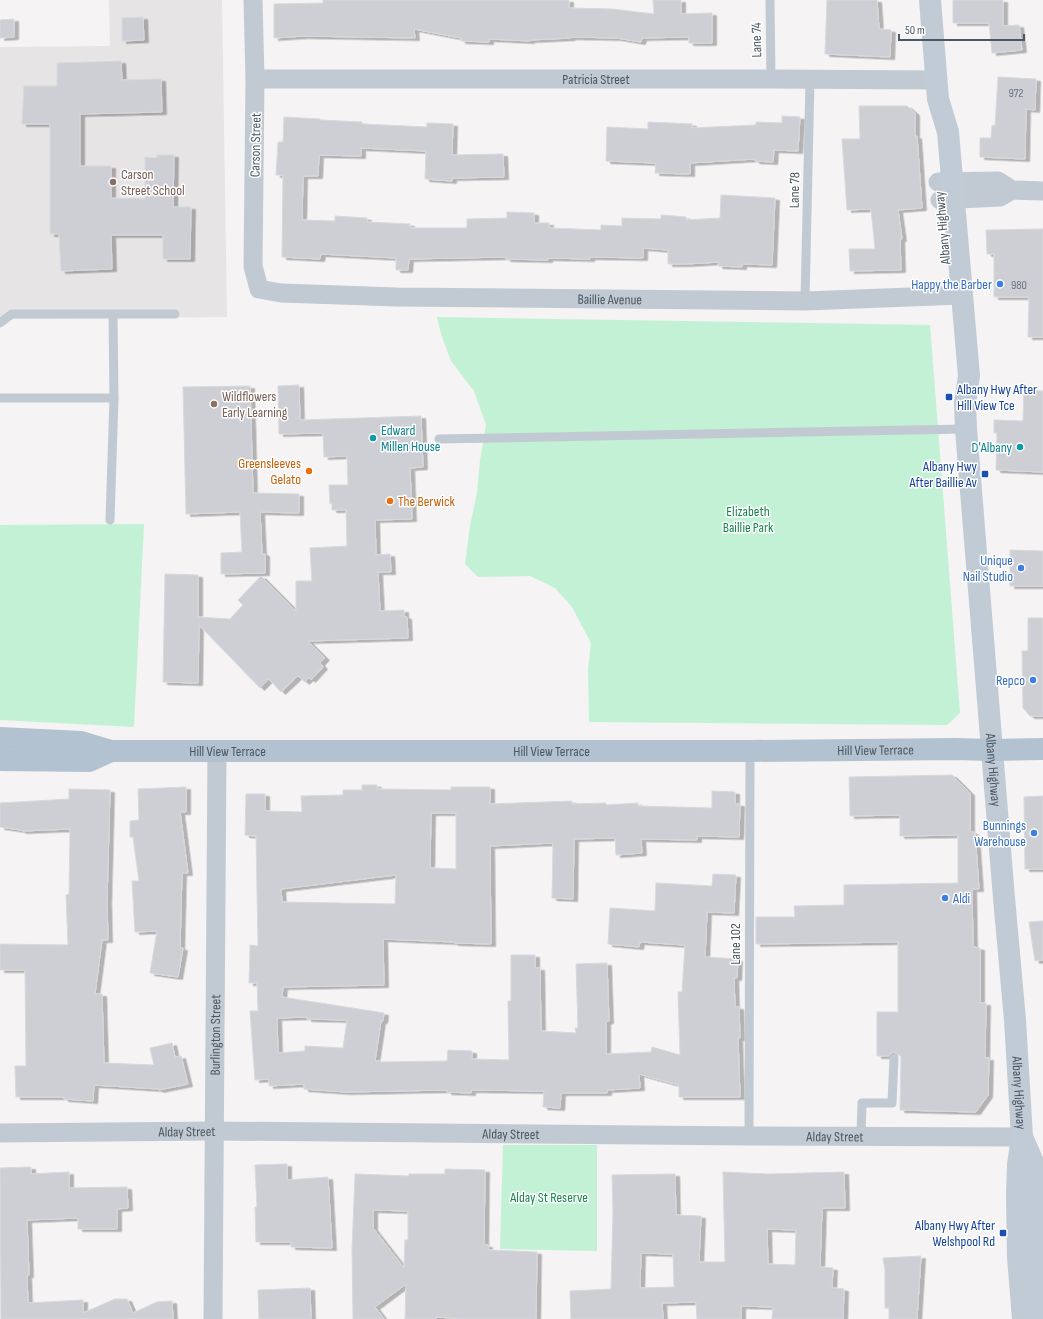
<svg xmlns="http://www.w3.org/2000/svg" width="1043" height="1319" font-family="'Sofia Sans Condensed',sans-serif">
	<style>
		.education { fill: #e6e4e5 }
		.green { fill: #c3f1d5 }
		.building { fill: #cdcfd5; stroke: #d7d9de; fill-rule: evenodd; filter: url(#shadow) }
		.lines { fill: none; stroke-linecap: round; stroke-linejoin: round }
		.service { stroke: #c1cad2; stroke-width: 9 }
		.minor { stroke: #c1cad2; stroke-width: 19 }
		.secondary { stroke: #c1cbd6; stroke-width: 22 }
		.primary { stroke: #b3c2d1; stroke-width: 22 }
		.education-dot { fill: #8d6e63; stroke: #fff; stroke-width: 1.5 }
		.shop-dot { fill: #3f7fe0; stroke: #fff; stroke-width: 1.5 }
		.transit-dot { fill: #1a4fb4; stroke: #fff; stroke-width: 1.5 }
		.culture-dot { fill: #0f9aa8; stroke: #fff; stroke-width: 1.5 }
		.food-dot { fill: #e8710a; stroke: #fff; stroke-width: 1.5 }
		.labels { text-anchor: middle; stroke-width: 3; stroke-linejoin: round; paint-order: stroke }
		.number-label { font-size: 12px; fill: #6b747e }
		.street-label { font-size: 14px; fill: #4a5661; stroke: #fff }
		.education-label { font-size: 14px; fill: #785e54; stroke: #fff; text-anchor: start }
		.shop-label { font-size: 14px; fill: #366cbe; stroke: #fff; text-anchor: end }
		.transit-label { font-size: 14px; fill: #164399; stroke: #fff; text-anchor: end }
		.culture-label { font-size: 14px; fill: #0d838f; stroke: #fff; text-anchor: start }
		.food-label { font-size: 14px; fill: #c56008; stroke: #fff; text-anchor: end }
		.park-label { font-size: 14px; fill: #17864f; stroke: #fff }
	</style>
	<defs>
		<filter id="shadow"><feDropShadow dx="4.5" dy="2.5" stdDeviation="0" flood-color="#0004"/></filter>
	</defs>
	<rect width="100%" height="100%" fill="#f5f3f3"/>
	<polygon class="education" points="109,0 222,0 227,317 0,319 0,47 110,46"/>
	<g class="green">
		<polygon points="437,317 930,325 960,713 947,725 589,722 588,670 591,643 572,607 555,588 530,576 478,577 465,564 470,526 477,493 480,460 486,425 474,391 451,361 441,334"/>
		<polygon points="144,524 134,727 0,720 0,525"/>
		<polygon points="503,1145 597,1145 597,1251 500,1249"/>
	</g>
	<g class="building">
		<polygon points="323,0 569,0 569,8 612,9 654,14 653,0 681,0 681,14 712,13 712,43 689,43 689,37 642,38 641,42 617,38 571,37 571,38 530,40 530,41 489,39 489,42 461,41 461,38 414,29 415,38 303,36 274,38 274,4 323,3"/>
		<polygon points="827,0 877,0 879,29 891,30 890,57 825,54"/>
		<polygon points="953,0 1003,0 1003,26 1019,25 1022,50 992,53 989,23 953,23"/>
		<polygon points="143,17 144,40 122,41 122,18"/>
		<polygon points="14,19 14,37 0,38 0,20"/>
		<polygon points="121,61 122,80 161,79 162,112 80,114 80,166 111,166 111,198 145,199 145,157 157,158 157,155 174,155 173,207 191,207 190,259 163,259 163,235 111,235 112,269 61,271 59,234 50,234 50,124 22,124 24,86 57,86 57,63"/>
		<polygon points="998,77 1036,79 1035,110 1026,109 1025,159 980,157 980,138 991,138 992,125 995,126"/>
		<polygon points="859,106 907,106 915,113 915,137 917,136 922,208 898,210 902,239 900,239 901,270 850,271 849,249 875,249 871,209 847,210 842,139 860,139"/>
		<polygon points="782,116 800,117 798,151 774,150 773,162 755,161 755,159 690,163 690,174 655,173 656,163 606,161 607,127 648,129 648,122 692,124 692,128 756,125 756,122 782,123"/>
		<polygon points="284,117 320,119 320,120 362,122 362,124 427,127 427,123 453,124 452,155 503,154 504,177 452,178 452,181 425,179 426,151 361,148 361,156 319,155 318,176 303,176 302,220 335,221 335,216 367,218 367,222 410,224 410,228 467,228 467,219 507,218 507,212 534,213 534,223 549,223 549,228 601,230 601,225 622,226 622,218 661,219 661,215 686,217 686,220 720,218 721,195 775,198 772,265 742,264 742,267 718,266 719,262 686,264 668,264 668,250 643,248 643,258 590,257 590,259 548,258 548,260 506,259 506,257 409,259 408,270 396,270 396,258 321,254 320,259 282,257 283,175 276,175 278,142 283,142"/>
		<polygon points="1043,229 1043,337 1028,337 1029,297 994,297 994,254 987,254 986,230"/>
		<polygon points="299,385 300,420 421,416 423,467 410,468 412,519 375,520 376,555 390,554 391,572 378,572 380,611 404,610 404,616 407,617 408,638 308,641 325,658 320,663 323,667 311,680 309,678 305,682 298,676 281,692 269,679 260,688 199,625 198,683 163,682 165,574 198,575 198,617 230,619 243,605 238,600 261,576 296,611 296,581 312,581 310,548 347,546 346,510 332,510 332,503 330,504 329,485 348,485 347,456 324,457 323,433 279,434 278,386"/>
		<polygon points="250,386 253,493 299,494 299,513 260,512 262,553 265,554 265,573 221,574 221,553 242,552 240,512 186,514 183,387"/>
		<polygon points="1024,390 1043,391 1043,472 996,470 997,433 994,433 994,420 1023,421"/>
		<polygon points="1010,550 1043,551 1043,586 1010,586"/>
		<polygon points="1028,618 1043,618 1043,716 1030,716 1023,708 1022,651 1028,651"/>
		<polygon points="952,775 970,793 970,831 975,833 979,889 972,889 973,947 980,948 980,1003 986,1003 985,1058 989,1058 988,1095 976,1112 900,1110 901,1056 894,1052 891,1053 889,1056 877,1056 877,1012 898,1012 898,942 756,944 756,917 795,917 794,906 844,905 844,885 958,883 958,835 900,836 900,815 850,816 849,777"/>
		<path d="M362 785H377V789L451 790V787H490V804L572 801V804L606 803V805L638 803V806L712 808V791L735 792V804H740L739 837 697 836V840L641 839 642 853 616 855 615 838 574 839 573 899 552 898 553 843 490 846 491 944 454 943V942L383 939 384 985 283 987 282 997 384 1013 383 1021H381L375 1061H380V1062L447 1061 448 1050 472 1051V1059L509 1060 508 1001H511V955H535V968H540L541 1031 576 1033 575 1028H578L576 964 607 963 609 1021 606 1022V1054L651 1052 652 1047 680 1055 678 992H682L685 945 640 942 639 947 608 944 610 908 655 911 656 883 712 886 713 874 736 875 734 913 707 912 705 957 738 959 737 978H734L735 1007H739L740 1038H738L740 1097H679V1085L639 1074 640 1088 607 1090V1093H561L560 1108 543 1107 544 1091 471 1090V1093L447 1092V1090L346 1092 304 1089V1084L269 1086V1079L255 1080 250 1011H258L257 983H249L250 945 258 946 256 836 245 835 246 794H265V811L302 812 301 796 343 795V790H362ZM431 813H456V869L430 868ZM396 875 395 904 282 902 281 889ZM307 1017V1019L347 1020 343 1048 305 1046V1051L278 1053 277 1018Z"/>
		<polygon points="186,787 186,812 180,812 188,873 182,873 180,948 183,948 178,977 150,973 157,931 135,932 132,881 139,881 133,837 130,837 130,821 139,820 138,789"/>
		<polygon points="69,789 110,790 107,902 108,940 102,940 95,994 102,994 104,1063 154,1065 150,1048 172,1043 175,1057 181,1056 188,1084 159,1090 159,1089 94,1085 93,1101 64,1099 64,1097 16,1097 15,1066 26,1066 25,970 0,970 0,944 68,945 66,895 69,894 70,829 22,831 21,830 0,827 0,803 69,799"/>
		<polygon points="1043,796 1043,869 1025,869 1024,797"/>
		<polygon points="1043,921 1043,960 1035,961 1029,922"/>
		<polygon points="287,1164 287,1180 328,1177 332,1248 291,1247 291,1242 256,1242 255,1207 257,1207 255,1165"/>
		<polygon points="31,1167 31,1174 69,1172 69,1188 127,1187 128,1208 117,1209 117,1229 78,1229 78,1218 27,1220 29,1275 27,1275 28,1303 83,1300 83,1313 115,1299 127,1299 133,1313 157,1302 172,1301 173,1319 1,1319 0,1168"/>
		<path d="M445 1169 485 1170 484 1245H488V1250L537 1252 536 1319H468L436 1317V1319H405L406 1284 375 1307 384 1319H353L352 1249 355 1174 409 1176V1174H445ZM373 1210 408 1211V1240H405L404 1268 373 1228Z"/>
		<path d="M723 1172 768 1174 844 1172 845 1208H822L820 1267 833 1268 832 1288 844 1289 843 1319H772L773 1307 741 1306V1319H697L696 1302 662 1303 663 1319H571L570 1291 611 1289 613 1212 612 1175 675 1174 676 1215 701 1216 699 1262H725ZM767 1229 796 1230 795 1265 768 1264ZM641 1253 673 1254 674 1287 640 1288Z"/>
		<polygon points="921,1256 917,1319 889,1319 889,1308 885,1308 885,1270 883,1258"/>
		<polygon points="310,1288 311,1319 259,1319 258,1290"/>
	</g>
	<g class="lines">
		<g class="service">
			<polyline points="770,0 771,79"/>
			<polyline points="805,301 810,80"/>
			<polyline points="0,323 12,314 175,314"/>
			<polyline points="0,398 114,398"/>
			<polyline points="439,439 966,429"/>
			<polyline points="110,520 114,398 113,315"/>
			<polyline points="749,1136 750,751"/>
			<polyline points="861,1136 862,1103 892,1103 894,1058"/>
		</g>
		<g class="minor">
			<path id="s1" d="M253 0 255 79 253 266 259 289 281 293 397 297 805 301 962 295"/>
			<path id="s2" d="M255 79H771L936 80"/>
			<polyline points="938,182 998,181 1012,190 1043,191"/>
			<polyline points="940,200 1000,197 1012,190"/>
			<path id="s3" d="M0 1133 215 1131 749 1136 1022 1137"/>
			<path id="s4" d="M213 1319 217 751"/>
		</g>
		<g class="secondary">
			<path id="s5" d="M930 0 938 99 948 132 969 376 965 403 966 429 1004 898 1015 1020 1022 1137 1018 1165 1017 1195 1018 1257 1023 1319"/>
			<polyline points="1022,1137 1034,1164 1036,1295 1041,1319"/>
		</g>
		<g class="primary">
			<path id="s6" d="M0 738 81 742 111 751H750L955 749 992 750 1043 749"/>
			<polyline points="0,760 89,761 111,751"/>
		</g>
	</g>
	<g class="education-dot">
		<circle cx="113" cy="182" r="4"/>
		<circle cx="214" cy="404" r="4"/>
	</g>
	<g class="shop-dot">
		<circle cx="1000" cy="284" r="4"/>
		<circle cx="1021" cy="568" r="4"/>
		<circle cx="1033" cy="680" r="4"/>
		<circle cx="1034" cy="833" r="4"/>
		<circle cx="945" cy="898" r="4"/>
	</g>
	<g class="transit-dot">
		<rect x="945" y="393" width="8" height="8" rx="2"/>
		<rect x="981" y="470" width="8" height="8" rx="2"/>
		<rect x="999" y="1229" width="8" height="8" rx="2"/>
	</g>
	<g class="culture-dot">
		<circle cx="373" cy="438" r="4"/>
		<circle cx="1020" cy="447" r="4"/>
	</g>
	<g class="food-dot">
		<circle cx="309" cy="471" r="4"/>
		<circle cx="390" cy="501" r="4"/>
	</g>
	<g class="labels">
		<g class="number-label">
			<text x="1016" y="97">972</text>
			<text x="1019" y="289">980</text>
		</g>
		<g class="street-label">
			<text transform="translate(756 40) rotate(-91)" y="5">Lane 74</text>
			<text dy="5" stroke="none"><textPath href="#s2" startOffset="341">Patricia Street</textPath></text>
			<text transform="translate(255 145) rotate(-89)" y="5">Carson Street</text>
			<text transform="translate(794 190) rotate(-89)" y="5">Lane 78</text>
			<text transform="translate(942 228) rotate(-95)" y="5">Albany Highway</text>
			<text dy="5" stroke="none"><textPath href="#s1" startOffset="641">Baillie Avenue</textPath></text>
			<text dy="5" stroke="none"><textPath href="#s6" startOffset="877">Hill View Terrace</textPath></text>
			<text dy="5" stroke="none"><textPath href="#s6" startOffset="229">Hill View Terrace</textPath></text>
			<text dy="5" stroke="none"><textPath href="#s6" startOffset="553">Hill View Terrace</textPath></text>
			<text dy="5" stroke="none"><textPath href="#s5" startOffset="774">Albany Highway</textPath></text>
			<text transform="translate(735 944) rotate(-90)" y="5">Lane 102</text>
			<text dy="5" stroke="none"><textPath href="#s4" startOffset="284">Burlington Street</textPath></text>
			<text dy="5" stroke="none"><textPath href="#s5" startOffset="1098">Albany Highway</textPath></text>
			<text dy="5" stroke="none"><textPath href="#s3" startOffset="187">Alday Street</textPath></text>
			<text dy="5" stroke="none"><textPath href="#s3" startOffset="511">Alday Street</textPath></text>
			<text dy="5" stroke="none"><textPath href="#s3" startOffset="835">Alday Street</textPath></text>
		</g>
		<g class="education-label">
			<text x="121" y="179">Carson<tspan x="121" dy="16">Street School</tspan></text>
			<text x="222" y="401">Wildflowers<tspan x="222" dy="16">Early Learning</tspan></text>
		</g>
		<g class="shop-label">
			<text x="992" y="289">Happy the Barber</text>
			<text x="1013" y="565">Unique<tspan x="1013" dy="16">Nail Studio</tspan></text>
			<text x="1025" y="685">Repco</text>
			<text x="1026" y="830">Bunnings<tspan x="1026" dy="16">Warehouse</tspan></text>
			<text x="953" y="903" text-anchor="start">Aldi</text>
		</g>
		<g class="transit-label">
			<text x="957" y="394" text-anchor="start">Albany Hwy After<tspan x="957" dy="16">Hill View Tce</tspan></text>
			<text x="977" y="471">Albany Hwy<tspan x="977" dy="16">After Baillie Av</tspan></text>
			<text x="995" y="1230">Albany Hwy After<tspan x="995" dy="16">Welshpool Rd</tspan></text>
		</g>
		<g class="culture-label">
			<text x="381" y="435">Edward<tspan x="381" dy="16">Millen House</tspan></text>
			<text x="1012" y="452" text-anchor="end">D'Albany</text>
		</g>
		<g class="food-label">
			<text x="301" y="468">Greensleeves<tspan x="301" dy="16">Gelato</tspan></text>
			<text x="398" y="506" text-anchor="start">The Berwick</text>
		</g>
		<g class="park-label">
			<text x="748" y="516">Elizabeth<tspan x="748" dy="16">Baillie Park</tspan></text>
			<text x="549" y="1202">Alday St Reserve</text>
		</g>
	</g>
	<path d="M899 34v6h125v-6" fill="none" stroke="#4a5661" stroke-width="2"/>
	<text x="905" y="34" font-size="12" fill="#4a5661" stroke="#ffffff" stroke-width="3" paint-order="stroke">50 m</text>
</svg>
